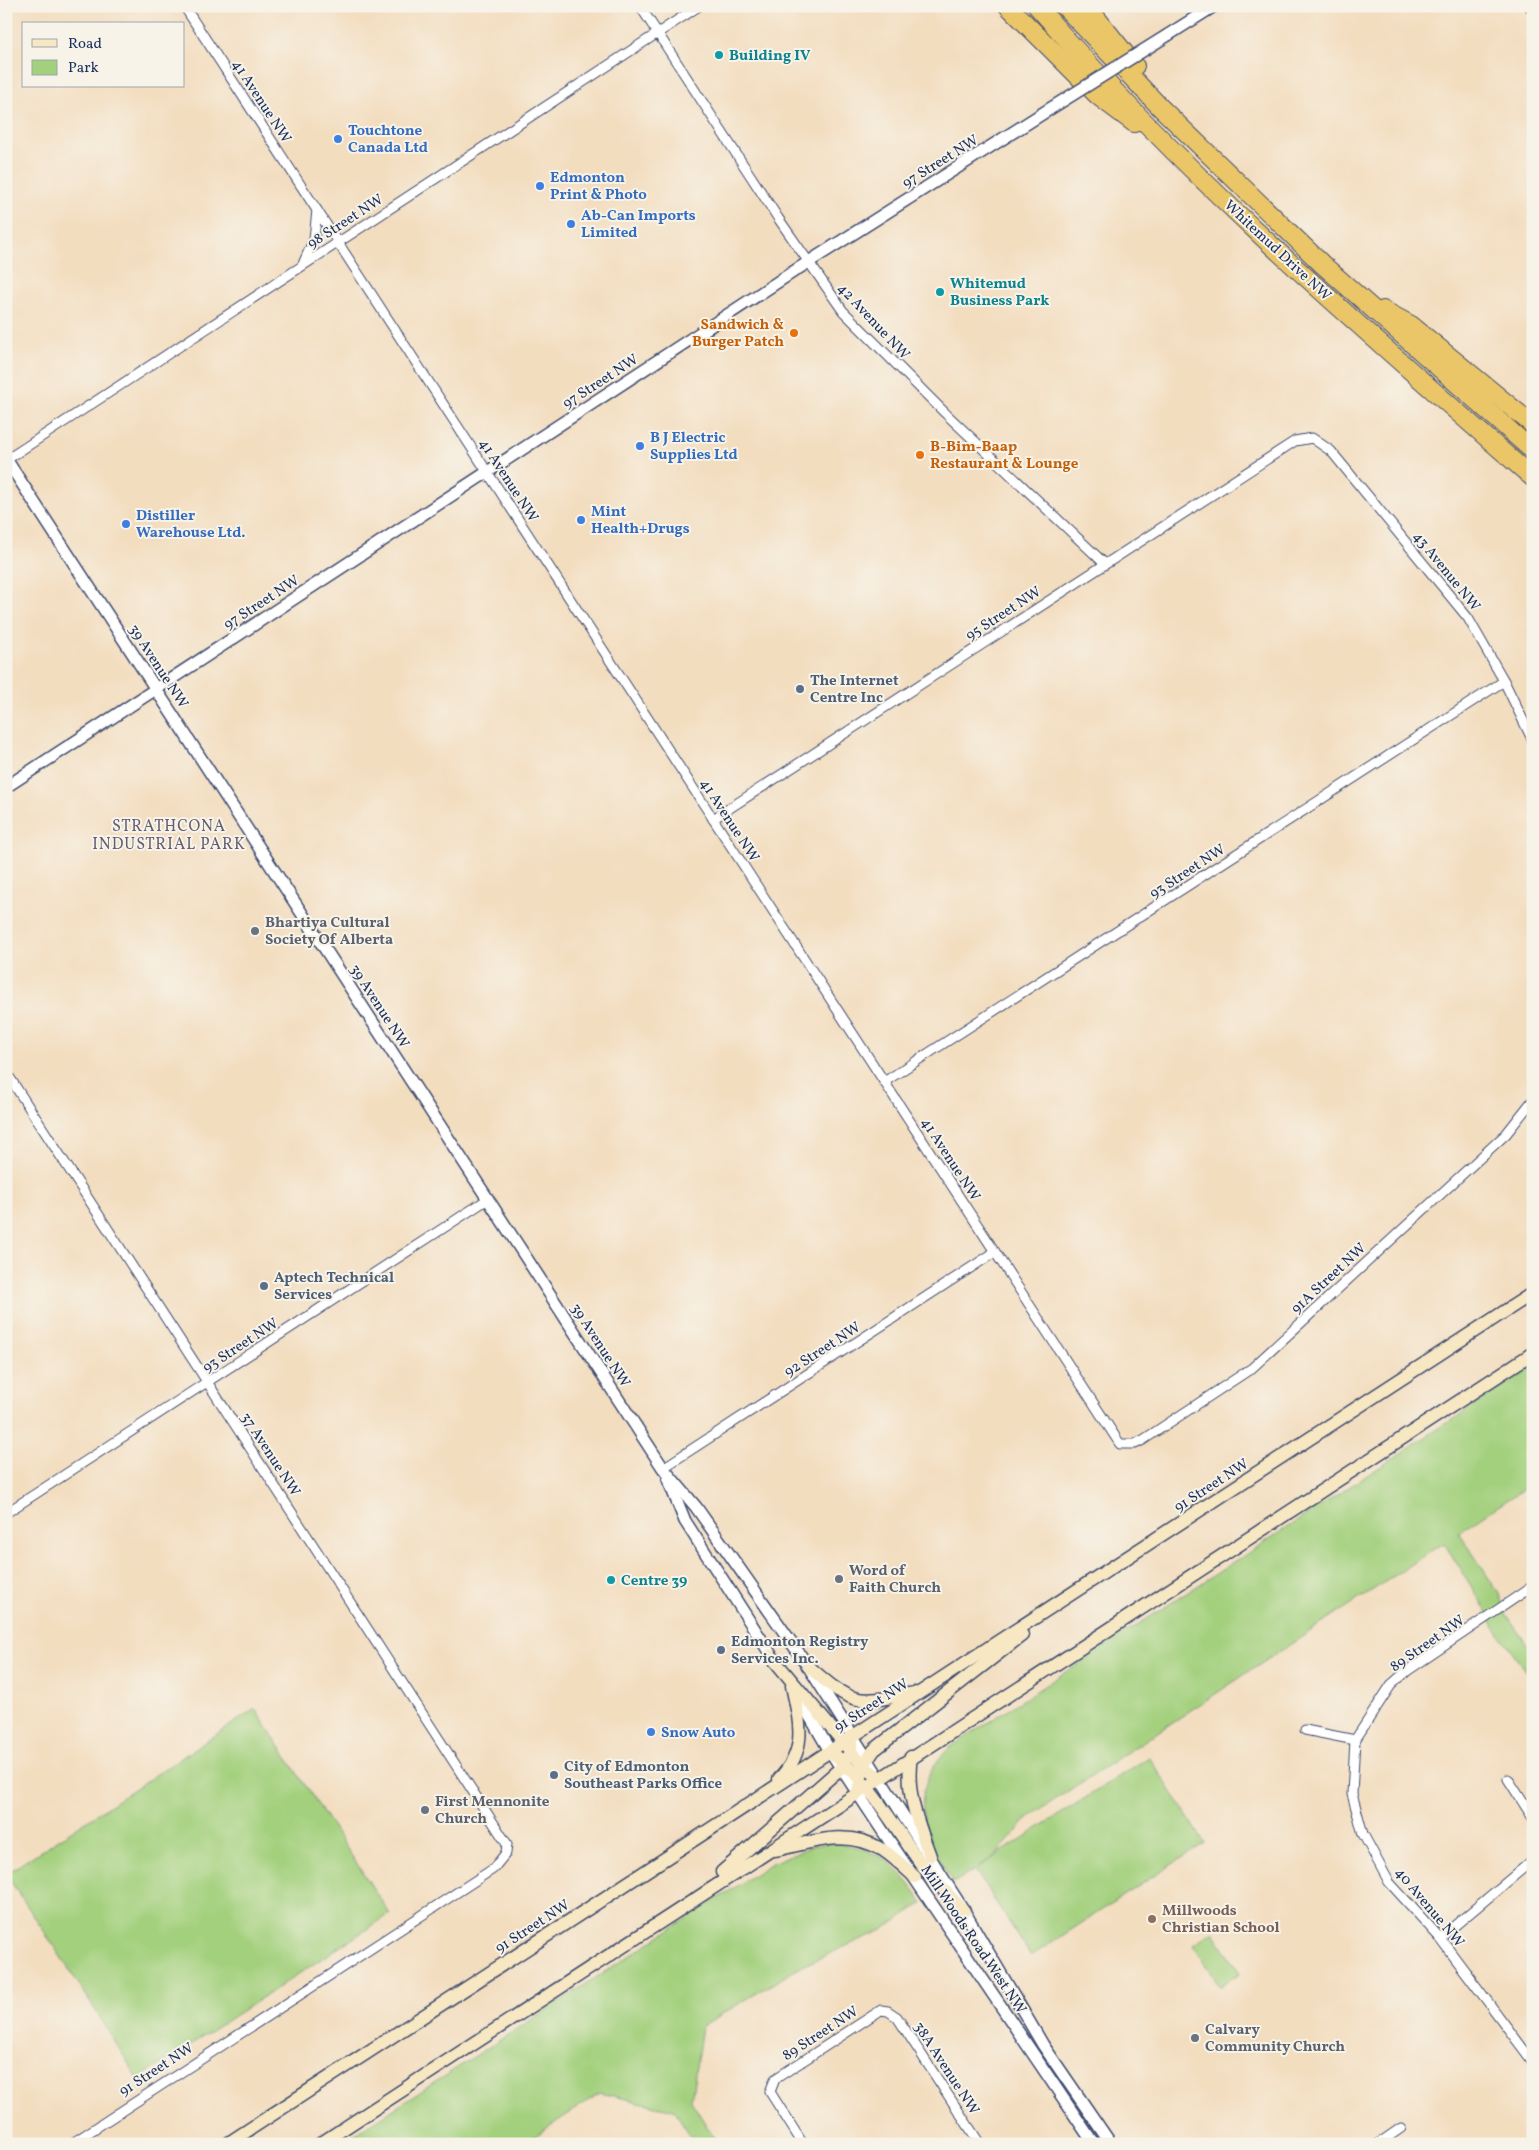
<svg xmlns="http://www.w3.org/2000/svg" width="1539" height="2150" font-family="Vollkorn,serif">
	<style>
		.green { fill: #a3d07d; stroke: #5f806e }
		.lines { fill: none; stroke-linecap: round; stroke-linejoin: round }
		.minor-casing { stroke: #3b496d; stroke-width: 11 }
		.tertiary-casing { stroke: #3b496d; stroke-width: 14 }
		.secondary-casing { stroke: #3b496d; stroke-width: 15 }
		.motorway-casing { stroke: #3b496d; stroke-width: 20 }
		.minor { stroke: #fff; stroke-width: 9 }
		.tertiary { stroke: #fff; stroke-width: 11 }
		.secondary { stroke: #f7e8c3; stroke-width: 12 }
		.motorway { stroke: #ebc669; stroke-width: 18 }
		.tertiary-bridge-casing { stroke: #3b496d; stroke-width: 14; stroke-linecap: butt }
		.tertiary-bridge { stroke: #fff; stroke-width: 11 }
		.culture-dot { fill: #0f9aa8; stroke: #f7f3e8; stroke-width: 2 }
		.shop-dot { fill: #3f7fe0; stroke: #f7f3e8; stroke-width: 2 }
		.food-dot { fill: #e8710a; stroke: #f7f3e8; stroke-width: 2 }
		.service-dot { fill: #5c6f8a; stroke: #f7f3e8; stroke-width: 2 }
		.worship-dot { fill: #6b7280; stroke: #f7f3e8; stroke-width: 2 }
		.education-dot { fill: #8d6e63; stroke: #f7f3e8; stroke-width: 2 }
		.labels { text-anchor: middle; stroke-width: 4; stroke-linejoin: round; paint-order: stroke }
		.culture-label { font-size: 15px; font-weight: bold; fill: #0d838f; stroke: #f7f3e8; text-anchor: start }
		.street-label { font-size: 15px; fill: #1b2f5e; stroke: #f7f3e8 }
		.shop-label { font-size: 15px; font-weight: bold; fill: #366cbe; stroke: #f7f3e8; text-anchor: start }
		.food-label { font-size: 15px; font-weight: bold; fill: #c56008; stroke: #f7f3e8; text-anchor: end }
		.service-label { font-size: 15px; font-weight: bold; fill: #4e5e75; stroke: #f7f3e8; text-anchor: start }
		.worship-label { font-size: 15px; font-weight: bold; fill: #5b616d; stroke: #f7f3e8; text-anchor: start }
		.education-label { font-size: 15px; font-weight: bold; fill: #785e54; stroke: #f7f3e8; text-anchor: start }
		.neighbourhood-label { font-size: 16px; letter-spacing: 1px; fill: #655e73; stroke: #f7f3e8 }
	</style>
	<rect width="100%" height="100%" fill="#f7f3e8"/>
	<filter id="ink" filterUnits="userSpaceOnUse"><feTurbulence type="fractalNoise" baseFrequency=".02" numOctaves="2"/><feDisplacementMap in="SourceGraphic" scale="10" xChannelSelector="R" yChannelSelector="G"/><feConvolveMatrix kernelMatrix="1 2 1 2 8 2 1 2 1" color-interpolation-filters="sRGB"/></filter>
	<filter id="wash" filterUnits="userSpaceOnUse"><feTurbulence type="fractalNoise" baseFrequency=".0096" numOctaves="4" result="noise"/><feDisplacementMap in="SourceGraphic" scale="20" xChannelSelector="R" yChannelSelector="G"/><feGaussianBlur stdDeviation="1.12" result="paint"/><feColorMatrix in="noise" values="0 0 0 0 0 0 0 0 0 0 0 0 0 0 0 0 0 1.4 0 .05"/><feComposite in="paint" operator="in"/></filter>
	<g filter="url(#wash)">
		<rect width="100%" height="100%" fill="#f3ddbf"/>
		<g class="green">
			<path d="M1533 1367V1483L1459 1532 1499 1594 1507 1616 1533 1653V1682L1493 1625 1486 1610 1444 1543 1029 1817 994 1857 978 1867 1149 1757 1205 1843 1031 1956 975 1870 953 1883C924 1837 904 1792 949 1748Z"/>
			<polygon points="255,1709 390,1914 138,2079 86,1995 6,1874"/>
			<path d="M829 1843C880 1847 895 1862 923 1903L882 1930 802 1966 702 2026 691 2101 718 2144H696L674 2110 600 2093 523 2144H340L772 1863 812 1846Z"/>
			<polygon points="1213,1931 1240,1973 1220,1986 1193,1944"/>
		</g>
	</g>
	<g filter="url(#ink)">
		<g class="lines">
			<g class="minor-casing">
				<g id="minor">
					<polyline points="184,6 1120,1444 1135,1444 1143,1440 1252,1368 1506,1134 1533,1100"/>
					<polyline points="640,6 778,218 843,311 945,413 1104,563"/>
					<polyline points="1529,6 1533,10"/>
					<polyline points="303,264 314,239 317,210"/>
					<polyline points="6,460 699,6"/>
					<polyline points="713,819 1295,441 1312,438 1331,451 1468,618 1504,681 1533,741"/>
					<polyline points="6,1072 507,1844 506,1853 493,1869 71,2144"/>
					<polyline points="884,1082 1504,681"/>
					<polyline points="663,1468 995,1252"/>
					<polyline points="6,1513 488,1199"/>
					<polyline points="1305,1730 1355,1740"/>
					<polyline points="1355,1740 1352,1794 1363,1834 1389,1882 1440,1938 1533,2062"/>
					<polyline points="1355,1740 1391,1685 1407,1671 1533,1586"/>
					<polyline points="1508,1779 1533,1818"/>
					<polyline points="1440,1938 1533,1860"/>
					<polyline points="803,2144 770,2092 775,2079 881,2010 888,2011 897,2017 980,2144"/>
					<polyline points="1378,2144 1401,2128"/>
				</g>
			</g>
			<g class="tertiary-casing">
				<g id="tertiary">
					<polyline points="1168,35 1214,6"/>
					<polyline points="6,459 663,1468 696,1507 808,1666 964,1911 1043,2045 1111,2144"/>
					<polyline points="6,787 796,270 1048,110"/>
					<polyline points="668,1479 685,1521 775,1661"/>
					<polyline points="795,1691 830,1751 882,1830 1094,2144"/>
				</g>
			</g>
			<g class="secondary-casing">
				<g id="secondary">
					<polyline points="770,1655 863,1766 880,1778"/>
					<path d="M808 1666C853 1706 856 1704 914 1693"/>
					<path d="M830 1751C870 1782 893 1825 922 1865 934 1881 950 1896 964 1911"/>
					<path d="M911 1757C905 1792 918 1823 930 1856"/>
					<path d="M779 1779C808 1750 800 1723 792 1686"/>
					<polyline points="858,1792 863,1766 874,1750 1022,1635"/>
					<path d="M775 1850C813 1842 847 1828 883 1850 895 1858 905 1868 915 1877"/>
					<polyline points="722,1872 842,1767 851,1750 852,1736"/>
					<polyline points="227,2144 1533,1293"/>
					<polyline points="320,2144 1533,1353"/>
				</g>
			</g>
			<g class="motorway-casing">
				<g id="motorway">
					<polyline points="1008,6 1098,96 1134,123"/>
					<path d="M1037 6C1187 178 1361 328 1533 478"/>
					<polyline points="1064,6 1160,107 1322,264 1533,451"/>
					<polyline points="1087,6 1135,66"/>
					<polyline points="1383,310 1411,325 1533,425"/>
				</g>
			</g>
			<use href="#minor" class="minor"/>
			<use href="#tertiary" class="tertiary"/>
			<use href="#secondary" class="secondary"/>
			<use href="#motorway" class="motorway"/>
			<g class="tertiary-bridge-casing">
				<polyline id="tertiary-bridge" points="1048,110 1168,35"/>
			</g>
			<use href="#tertiary-bridge" class="tertiary-bridge"/>
		</g>
	</g>
	<g class="culture-dot">
		<circle cx="719" cy="55" r="5"/>
		<circle cx="940" cy="292" r="5"/>
		<circle cx="611" cy="1580" r="5"/>
	</g>
	<g class="shop-dot">
		<circle cx="338" cy="139" r="5"/>
		<circle cx="540" cy="186" r="5"/>
		<circle cx="571" cy="224" r="5"/>
		<circle cx="640" cy="446" r="5"/>
		<circle cx="581" cy="520" r="5"/>
		<circle cx="126" cy="524" r="5"/>
		<circle cx="651" cy="1732" r="5"/>
	</g>
	<g class="food-dot">
		<circle cx="794" cy="333" r="5"/>
		<circle cx="920" cy="455" r="5"/>
	</g>
	<g class="service-dot">
		<circle cx="800" cy="689" r="5"/>
		<circle cx="264" cy="1286" r="5"/>
		<circle cx="721" cy="1650" r="5"/>
		<circle cx="554" cy="1775" r="5"/>
	</g>
	<g class="worship-dot">
		<circle cx="255" cy="931" r="5"/>
		<circle cx="839" cy="1579" r="5"/>
		<circle cx="425" cy="1810" r="5"/>
		<circle cx="1195" cy="2038" r="5"/>
	</g>
	<circle class="education-dot" cx="1152" cy="1919" r="5"/>
	<g class="labels">
		<g class="culture-label">
			<text x="729" y="60">Building IV</text>
			<text x="950" y="288">Whitemud<tspan x="950" dy="17">Business Park</tspan></text>
			<text x="621" y="1585">Centre 39</text>
		</g>
		<g class="street-label">
			<text transform="translate(262 101) rotate(57)" y="5">41 Avenue NW</text>
			<text transform="translate(940 161) rotate(-32)" y="5">97 Street NW</text>
			<text transform="translate(345 221) rotate(-33)" y="5">98 Street NW</text>
			<text transform="translate(1278 250) rotate(43)" y="5">Whitemud Drive NW</text>
			<text transform="translate(874 321) rotate(47)" y="5">42 Avenue NW</text>
			<text transform="translate(600 381) rotate(-33)" y="5">97 Street NW</text>
			<text transform="translate(509 480) rotate(57)" y="5">41 Avenue NW</text>
			<text transform="translate(1447 571) rotate(51)" y="5">43 Avenue NW</text>
			<text transform="translate(261 602) rotate(-33)" y="5">97 Street NW</text>
			<text transform="translate(1003 613) rotate(-33)" y="5">95 Street NW</text>
			<text transform="translate(159 666) rotate(57)" y="5">39 Avenue NW</text>
			<text transform="translate(730 820) rotate(57)" y="5">41 Avenue NW</text>
			<text transform="translate(1187 871) rotate(-33)" y="5">93 Street NW</text>
			<text transform="translate(380 1006) rotate(57)" y="5">39 Avenue NW</text>
			<text transform="translate(951 1159) rotate(57)" y="5">41 Avenue NW</text>
			<text transform="translate(1328 1278) rotate(-43)" y="5">91A Street NW</text>
			<text transform="translate(240 1345) rotate(-33)" y="5">93 Street NW</text>
			<text transform="translate(601 1345) rotate(57)" y="5">39 Avenue NW</text>
			<text transform="translate(822 1349) rotate(-33)" y="5">92 Street NW</text>
			<text transform="translate(271 1454) rotate(57)" y="5">37 Avenue NW</text>
			<text transform="translate(1211 1485) rotate(-33)" y="5">91 Street NW</text>
			<text transform="translate(1427 1643) rotate(-35)" y="5">89 Street NW</text>
			<text transform="translate(871 1705) rotate(-33)" y="5">91 Street NW</text>
			<text transform="translate(1430 1907) rotate(50)" y="5">40 Avenue NW</text>
			<text transform="translate(532 1926) rotate(-33)" y="5">91 Street NW</text>
			<text transform="translate(974 1939) rotate(56)" y="5">Mill Woods Road West NW</text>
			<text transform="translate(820 2033) rotate(-33)" y="5">89 Street NW</text>
			<text transform="translate(947 2068) rotate(57)" y="5">38A Avenue NW</text>
			<text transform="translate(156 2069) rotate(-33)" y="5">91 Street NW</text>
		</g>
		<g class="shop-label">
			<text x="348" y="135">Touchtone<tspan x="348" dy="17">Canada Ltd</tspan></text>
			<text x="550" y="182">Edmonton<tspan x="550" dy="17">Print &amp; Photo</tspan></text>
			<text x="581" y="220">Ab-Can Imports<tspan x="581" dy="17">Limited</tspan></text>
			<text x="650" y="442">B J Electric<tspan x="650" dy="17">Supplies Ltd</tspan></text>
			<text x="591" y="516">Mint<tspan x="591" dy="17">Health+Drugs</tspan></text>
			<text x="136" y="520">Distiller<tspan x="136" dy="17">Warehouse Ltd.</tspan></text>
			<text x="661" y="1737">Snow Auto</text>
		</g>
		<g class="food-label">
			<text x="784" y="329">Sandwich &amp;<tspan x="784" dy="17">Burger Patch</tspan></text>
			<text x="930" y="451" text-anchor="start">B-Bim-Baap<tspan x="930" dy="17">Restaurant &amp; Lounge</tspan></text>
		</g>
		<g class="service-label">
			<text x="810" y="685">The Internet<tspan x="810" dy="17">Centre Inc</tspan></text>
			<text x="274" y="1282">Aptech Technical<tspan x="274" dy="17">Services</tspan></text>
			<text x="731" y="1646">Edmonton Registry<tspan x="731" dy="17">Services Inc.</tspan></text>
			<text x="564" y="1771">City of Edmonton<tspan x="564" dy="17">Southeast Parks Office</tspan></text>
		</g>
		<g class="worship-label">
			<text x="265" y="927">Bhartiya Cultural<tspan x="265" dy="17">Society Of Alberta</tspan></text>
			<text x="849" y="1575">Word of<tspan x="849" dy="17">Faith Church</tspan></text>
			<text x="435" y="1806">First Mennonite<tspan x="435" dy="17">Church</tspan></text>
			<text x="1205" y="2034">Calvary<tspan x="1205" dy="17">Community Church</tspan></text>
		</g>
		<g class="education-label">
			<text x="1162" y="1915">Millwoods<tspan x="1162" dy="17">Christian School</tspan></text>
		</g>
		<g class="neighbourhood-label">
			<text x="169" y="831">STRATHCONA<tspan x="169" dy="18">INDUSTRIAL PARK</tspan></text>
		</g>
	</g>
	<rect width="1539" height="2150" fill="none" stroke="#f7f3e8" stroke-width="25"/>
	<rect x="22" y="22" width="162" height="65" fill="#f7f3e8" stroke="#9fa5b1"/>
	<rect x="32" y="39" width="25" height="8" fill="#f7e8c3" stroke="#9fa5b1"/>
	<text x="68" y="48" font-size="15" fill="#1b2f5e">Road</text>
	<rect x="32" y="60" width="25" height="15" fill="#a3d07d" stroke="#9fa5b1"/>
	<text x="68" y="72" font-size="15" fill="#1b2f5e">Park</text>
</svg>
